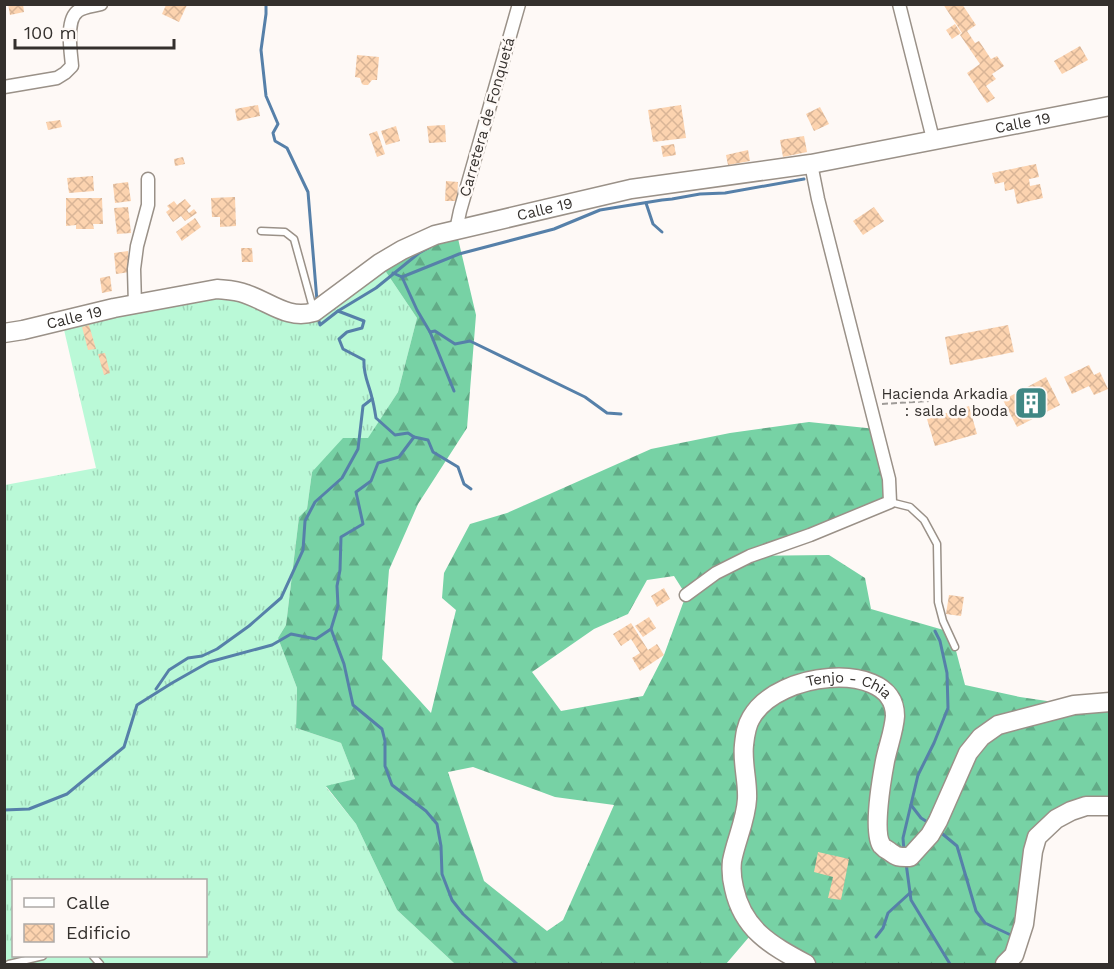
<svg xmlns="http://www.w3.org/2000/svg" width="1114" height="969" font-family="'Work Sans',sans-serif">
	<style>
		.grass { fill: url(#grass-tufts); fill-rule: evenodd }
		.forest { fill: url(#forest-firs); fill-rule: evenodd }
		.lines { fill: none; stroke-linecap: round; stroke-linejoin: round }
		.stream { stroke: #5680a9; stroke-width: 3 }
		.building { fill: url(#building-cross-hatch) }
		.lane-casing { stroke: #9a9188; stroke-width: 9 }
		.street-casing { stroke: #9a9188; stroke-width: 15 }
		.secondary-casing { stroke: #9a9188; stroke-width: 21 }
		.path { stroke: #9f9b98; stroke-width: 2; stroke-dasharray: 6 3; stroke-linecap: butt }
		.lane { stroke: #fff; stroke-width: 6 }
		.street { stroke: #fff; stroke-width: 12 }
		.secondary { stroke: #fff; stroke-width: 18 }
		.labels { text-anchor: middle; stroke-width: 5; stroke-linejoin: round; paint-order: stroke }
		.street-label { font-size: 15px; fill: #34302d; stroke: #fef9f6 }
		.poi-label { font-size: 15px; fill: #34302d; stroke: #fef9f6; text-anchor: end }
	</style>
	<defs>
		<pattern id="grass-tufts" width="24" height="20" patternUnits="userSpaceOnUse" patternTransform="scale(1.5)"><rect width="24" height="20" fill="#baf9d7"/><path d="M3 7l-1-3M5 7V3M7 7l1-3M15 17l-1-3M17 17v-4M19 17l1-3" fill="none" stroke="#a0d6b9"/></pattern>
		<pattern id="forest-firs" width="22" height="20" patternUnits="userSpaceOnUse" patternTransform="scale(1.5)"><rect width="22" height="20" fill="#77d2a5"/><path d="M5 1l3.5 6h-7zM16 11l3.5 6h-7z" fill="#62ab87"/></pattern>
		<pattern id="building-cross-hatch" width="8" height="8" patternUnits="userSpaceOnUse" patternTransform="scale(1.5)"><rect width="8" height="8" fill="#fcd3af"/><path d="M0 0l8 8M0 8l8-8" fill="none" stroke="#d9b597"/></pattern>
	</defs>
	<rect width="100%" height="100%" fill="#fef9f6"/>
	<path class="grass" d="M380 263 417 318 398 392 368 439 312 472 307 509 299 517 286 625 278 638 297 688 296 728 341 743 355 779 326 787 356 824 397 910 455 964H5V485L96 468 62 321 217 289 306 314ZM14 880H206V956H14Z"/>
	<path class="forest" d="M456 230 476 315 467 428 418 504 389 570 382 659 431 713 456 610 442 598 444 573 470 524 507 513 651 449 730 433 809 422 876 429 890 502 752 556 829 555 865 578 871 609 947 631 955 647 965 685 1020 697 1074 705 1109 702V806L1101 805 1037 837 1005 964H806L755 930 726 964H455L397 910 356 824 326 786 355 779 341 743 296 728 297 688 278 638 286 625 299 517 307 509 312 472 343 438H368L398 392 417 318 380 263ZM674 576 686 595 664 655 643 696 561 711 532 672 594 629 628 614 647 580ZM473 767 555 797 614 805 563 920 547 931 484 881 448 772Z"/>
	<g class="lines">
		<g class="stream">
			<polyline points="266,4 266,14 261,50 266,96 278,124 273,133 275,141 287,148 308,192 317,301"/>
			<polyline points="646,203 653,224 662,232"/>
			<polyline points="393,273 402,277 417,310 430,332 435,331 455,344 470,341 585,397 607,413 621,414"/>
			<polyline points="402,277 459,254 554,229 600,210 662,200 672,199 700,194 725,193 804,179"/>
			<polyline points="338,311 376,288 419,253 430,247"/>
			<path d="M319 321 320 325 338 311 364 321 362 328 347 332 339 339 343 349 364 360C363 375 369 384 372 398 374 405 375 412 376 418L395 435 408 433 414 437 399 457 378 463 371 481 356 492 363 524 341 537 340 570 337 586 338 606 331 629 344 664 353 705 382 729 385 741V766L392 785 426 811 437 824 441 846 442 874 452 900 463 914 517 964"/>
			<polyline points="430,332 454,391"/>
			<polyline points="414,437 428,440 433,452 458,467 464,484 471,489"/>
			<polyline points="156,689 169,670 188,658 202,656 217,649 249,626 281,598 303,550 305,521 315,502 342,478 358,449 363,406 372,399"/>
			<polyline points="911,805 921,818 929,823"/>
			<polyline points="4,810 29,809 67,794 124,747 137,705 172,683 209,662 272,645 291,634 316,639 331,629"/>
			<polyline points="939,831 957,846 976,911 985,923 1013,936"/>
			<polyline points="904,851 903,838 918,775 934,743 948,708 947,673 940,641 935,631"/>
			<polyline points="906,863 911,900 950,964"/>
			<polyline points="876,937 883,928 888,913 911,892"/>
		</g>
	</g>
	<g class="building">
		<polygon points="8,4 23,4 24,12 10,15"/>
		<polygon points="943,4 962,4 976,25 967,31 975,43 979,41 991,59 997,56 1004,66 992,74 996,79 986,86 995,98 987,103 967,73 980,64 960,35 962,33"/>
		<polygon points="166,5 187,5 179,22 162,14"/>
		<polygon points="955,24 961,33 952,39 946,30"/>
		<polygon points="1080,46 1088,60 1062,74 1054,61"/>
		<polygon points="357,55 379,57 377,80 372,80 368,85 364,85 362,84 360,78 355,77"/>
		<polygon points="258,105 260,116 237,121 235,109"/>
		<polygon points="681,105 686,138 653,142 648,110"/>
		<polygon points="820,107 829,124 814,131 806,114"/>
		<polygon points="60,120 62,127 48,130 46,122"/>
		<polygon points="445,125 446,142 429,143 427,126"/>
		<polygon points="396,126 400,141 386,145 381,131"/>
		<polygon points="377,131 385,154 377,157 369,134"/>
		<polygon points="804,136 807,152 783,157 780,140"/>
		<polygon points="674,144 676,155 663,157 661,146"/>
		<polygon points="748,150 750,161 728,165 726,155"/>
		<polygon points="183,157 185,164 175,166 174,159"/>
		<polygon points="1036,164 1039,177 1029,179 1030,186 1040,184 1043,198 1017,204 1014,189 1005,191 1004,182 995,184 992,173"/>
		<polygon points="93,176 94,191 69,193 67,178"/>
		<polygon points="446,181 458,182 457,201 445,201"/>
		<polygon points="128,182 131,201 115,203 113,184"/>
		<polygon points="235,197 236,226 220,227 220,217 212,217 211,198"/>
		<polygon points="66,198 102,198 103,224 93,224 94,229 76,229 76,225 66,226"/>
		<polygon points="185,199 191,206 187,210 189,213 194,209 197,213 185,221 181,216 173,222 166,212 170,209 167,206 174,201 177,205"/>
		<polygon points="128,207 131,233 117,234 114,208"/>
		<polygon points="874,207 884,221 863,235 853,221"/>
		<polygon points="195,218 201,227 182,241 176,232"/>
		<polygon points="241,248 252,248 253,262 242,262"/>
		<polygon points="128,251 130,272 116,274 114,253"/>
		<polygon points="110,276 112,291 102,293 100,278"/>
		<polygon points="89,325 96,349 88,350 82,327"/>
		<polygon points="1008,325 1014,352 950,365 945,337"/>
		<polygon points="105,353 110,373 104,375 98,354"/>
		<polygon points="1089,365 1094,375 1100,372 1108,389 1094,395 1089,386 1072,394 1064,377"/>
		<polygon points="1046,377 1060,405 1017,427 1003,400"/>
		<polygon points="969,406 977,434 935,446 927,419"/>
		<polygon points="664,588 670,599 657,607 651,596"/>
		<polygon points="949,595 964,597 961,616 946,614"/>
		<polygon points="649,617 656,628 643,637 635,626"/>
		<polygon points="631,623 648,650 657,644 664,655 640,671 632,658 640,653 631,639 621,646 613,634"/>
		<polygon points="818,852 849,859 841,900 828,898 833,877 814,872"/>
	</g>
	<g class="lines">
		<g class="lane-casing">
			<g id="lane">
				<polyline points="261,231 285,232 294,239 313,308"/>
				<polyline points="890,502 910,507 924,520 937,544 938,602 943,621 955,647"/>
				<polyline points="93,956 100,964"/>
				<polyline points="9,964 43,956"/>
			</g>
		</g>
		<g class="street-casing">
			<g id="street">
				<polyline points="899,4 933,139"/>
				<path d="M4 87 57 78 65 73 72 66C71 52 65 20 78 11 83 7 94 6 101 4"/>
				<polyline points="456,230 460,211 519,4"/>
				<polyline points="135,305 134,269 137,246 148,205 148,179"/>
				<polyline points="686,595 716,573 750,556 810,535 890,502 889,479 818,199 811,164"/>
			</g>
		</g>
		<g class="secondary-casing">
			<g id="secondary">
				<path id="s1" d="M4 333 23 330 114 308 217 289C227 290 236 290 246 294 270 302 288 320 314 312L380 263 402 250 435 235 631 189 811 164 1110 106"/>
				<path id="s2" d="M806 964C771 945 743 930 734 888 732 880 731 870 732 861 736 840 746 820 747 799 748 781 742 763 744 745 745 736 746 726 751 718 765 693 801 680 829 678 855 676 895 682 895 716 894 731 888 746 885 761 882 777 872 833 882 846 882 847 889 851 889 851 898 858 900 857 910 857L930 835 938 821 968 753 981 737 998 725 1074 705 1110 702"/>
				<polyline points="1005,964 1014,955 1024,924 1033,851 1037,837 1056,819 1071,811 1086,806 1110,806"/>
			</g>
		</g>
		<polyline class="path" points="882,404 929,401"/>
		<use href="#lane" class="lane"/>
		<use href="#street" class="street"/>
		<use href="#secondary" class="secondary"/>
	</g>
	<defs>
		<g id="building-square" transform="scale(1.725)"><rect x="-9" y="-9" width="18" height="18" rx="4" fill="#3f8784" stroke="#fef9f6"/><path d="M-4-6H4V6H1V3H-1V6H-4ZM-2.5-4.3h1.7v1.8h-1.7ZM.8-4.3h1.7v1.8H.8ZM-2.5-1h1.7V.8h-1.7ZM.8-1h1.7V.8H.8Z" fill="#fff"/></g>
	</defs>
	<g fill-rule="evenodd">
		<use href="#building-square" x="1031" y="403"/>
	</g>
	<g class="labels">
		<g class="street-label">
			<text transform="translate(487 117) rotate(-74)" y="5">Carretera de Fonquetá</text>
			<text dy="5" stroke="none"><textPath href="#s1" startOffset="1062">Calle 19</textPath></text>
			<text dy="5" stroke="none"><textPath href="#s1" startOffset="576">Calle 19</textPath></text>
			<text dy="5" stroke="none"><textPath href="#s1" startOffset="72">Calle 19</textPath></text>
			<text dy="5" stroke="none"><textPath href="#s2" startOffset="394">Tenjo - Chia</textPath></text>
		</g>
		<g class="poi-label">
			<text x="1008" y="399">Hacienda Arkadia<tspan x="1008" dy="17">: sala de boda</tspan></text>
		</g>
	</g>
	<rect width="1114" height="969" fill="none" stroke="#34302d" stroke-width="12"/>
	<rect x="12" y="879" width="195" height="78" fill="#fef9f6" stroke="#ada9a6" stroke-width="1.5"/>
	<rect x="24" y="898" width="30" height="9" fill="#ffffff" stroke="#ada9a6" stroke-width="1.5"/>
	<text x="66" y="909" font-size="18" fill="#34302d">Calle</text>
	<rect x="24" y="924" width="30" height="18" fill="url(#building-cross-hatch)" stroke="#ada9a6" stroke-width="1.5"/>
	<text x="66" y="939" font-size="18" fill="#34302d">Edificio</text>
	<path d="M15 39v9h159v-9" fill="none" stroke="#34302d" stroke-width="3"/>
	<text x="24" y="39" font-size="18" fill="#34302d" stroke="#fef9f6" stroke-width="4.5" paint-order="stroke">100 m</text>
</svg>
